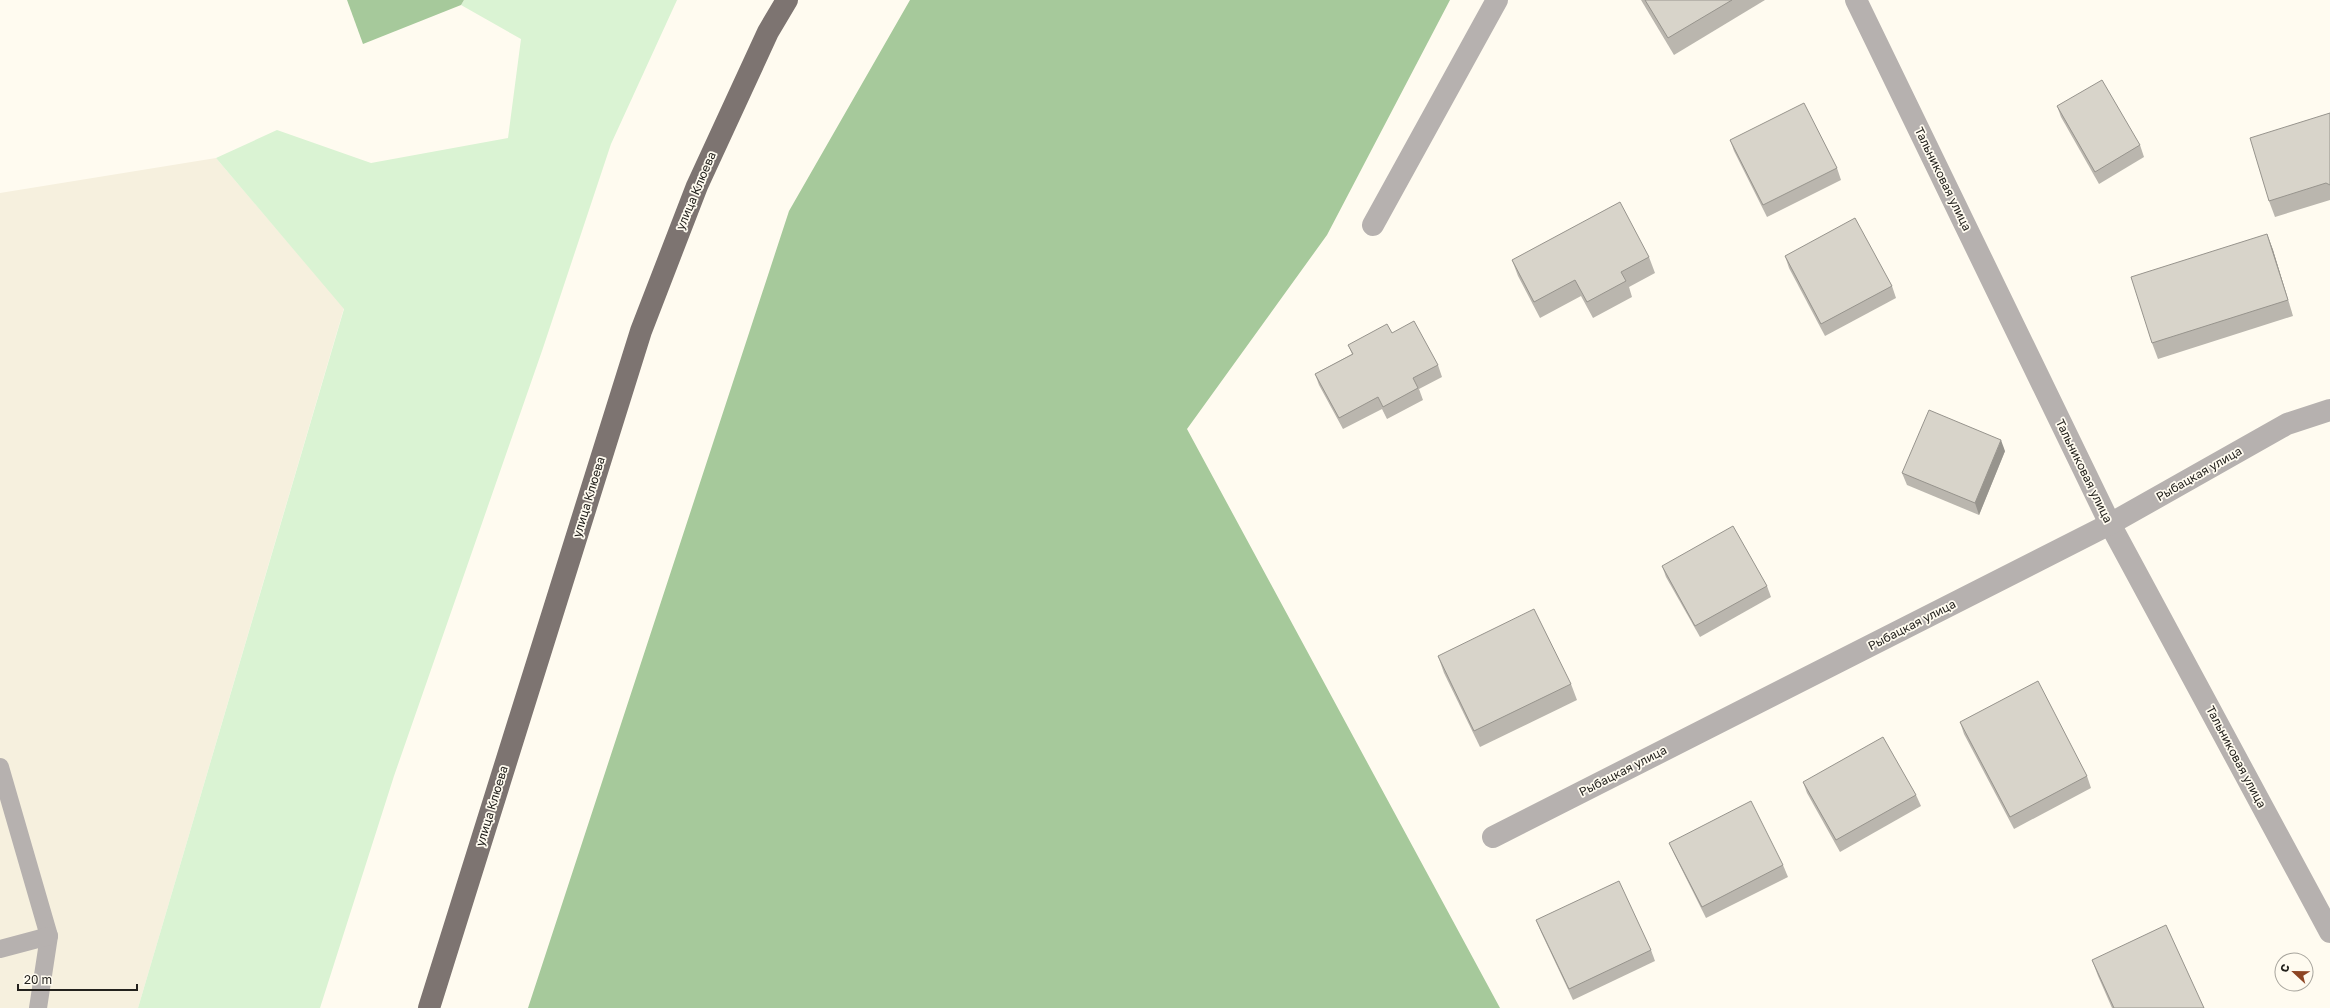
<svg xmlns="http://www.w3.org/2000/svg" width="2330" height="1008" font-family="'Golos Text',sans-serif">
	<style>
		.built { fill: #f6f0de }
		.green { fill: #daf3d3 }
		.forest { fill: #a6c99b }
		.lines { fill: none; stroke-linecap: round; stroke-linejoin: round }
		.lane { stroke: #b6b1af; stroke-width: 18 }
		.street { stroke: #b6b1af; stroke-width: 22 }
		.primary { stroke: #7d7471; stroke-width: 22 }
		.wall { fill: #bab6ae }
		.shaded-wall { fill: #97948d }
		.building { fill: #d8d4ca; stroke: #97948d }
		.labels { text-anchor: middle; stroke-width: 3.5; stroke-linejoin: round; paint-order: stroke }
		.street-label { font-size: 12px; fill: #23211d; stroke: #fffbf0 }
	</style>
	<rect width="100%" height="100%" fill="#fffbf0"/>
	<polygon class="built" points="216,158 344,308 138,1008 0,1008 0,193"/>
	<polygon class="green" points="464,0 677,0 611,144 543,348 394,776 320,1008 138,1008 344,309 216,158 277,130 371,163 508,138 521,39 461,5"/>
	<g class="forest">
		<polygon points="347,0 464,0 461,5 363,44"/>
		<polygon points="910,0 1450,0 1327,235 1187,429 1500,1008 528,1008 789,211"/>
	</g>
	<g class="lines">
		<g class="lane">
			<polyline points="0,767 49,936 38,1008"/>
			<polyline points="0,949 49,936"/>
		</g>
		<g class="street">
			<polyline points="1856,0 2110,524 2330,932"/>
			<polyline points="1373,225 1497,0"/>
			<polyline points="1493,837 2110,524 2287,424 2330,410"/>
		</g>
		<polyline class="primary" points="429,1008 641,331 697,186 768,32 787,0"/>
	</g>
	<g class="wall">
		<polygon points="1641,0 1765,0 1674,55"/>
		<polygon points="2057,106 2140,145 2144,157 2099,184 2061,117"/>
		<polygon points="2330,113 2330,200 2275,217 2269,201"/>
		<polygon points="1730,140 1837,168 1841,180 1767,217 1734,151"/>
		<polygon points="2267,234 2273,250 2293,316 2158,359 2152,343"/>
		<polygon points="1785,256 1892,286 1896,298 1825,336 1789,268"/>
		<polygon points="1649,257 1655,273 1629,287 1632,297 1593,318 1581,296 1540,318 1518,276 1512,260"/>
		<polygon points="1392,333 1438,365 1442,377 1419,389 1423,400 1387,419 1382,409 1343,429 1319,385 1315,374 1352,354 1348,345"/>
		<polygon points="2005,451 1979,515 1907,485 1902,473"/>
		<polygon points="1662,566 1767,586 1771,597 1700,637 1666,577"/>
		<polygon points="1438,656 1571,684 1577,700 1480,747 1444,673"/>
		<polygon points="1960,722 2087,776 2091,788 2014,829 1964,734"/>
		<polygon points="1803,782 1916,795 1921,806 1840,852 1807,793"/>
		<polygon points="1669,843 1783,865 1788,877 1706,918 1674,854"/>
		<polygon points="1536,920 1651,950 1655,961 1573,1000 1541,932"/>
		<polygon points="2092,960 2204,1008 2112,1008 2098,976"/>
	</g>
	<g class="shaded-wall">
		<polygon points="2267,234 2273,250 2293,316 2288,300"/>
		<polygon points="2001,440 2005,451 1979,515 1975,503"/>
	</g>
	<g class="building">
		<polygon points="1645,0 1732,0 1668,38"/>
		<polygon points="2102,80 2140,145 2095,172 2057,106"/>
		<polygon points="1804,103 1837,168 1763,205 1730,140"/>
		<polygon points="2330,113 2330,185 2326,183 2269,201 2250,138"/>
		<polygon points="1620,202 1649,257 1621,272 1626,281 1587,302 1575,280 1534,302 1512,260"/>
		<polygon points="1855,218 1892,286 1821,324 1785,256"/>
		<polygon points="2267,234 2288,300 2152,343 2131,277"/>
		<polygon points="1414,321 1438,365 1413,378 1418,388 1383,407 1378,397 1339,418 1315,374 1353,354 1348,345 1387,324 1392,333"/>
		<polygon points="1929,410 2001,440 1975,503 1902,473"/>
		<polygon points="1733,526 1767,586 1695,626 1662,566"/>
		<polygon points="1534,609 1571,684 1474,731 1438,656"/>
		<polygon points="2038,681 2087,776 2010,817 1960,722"/>
		<polygon points="1883,737 1916,795 1836,840 1803,782"/>
		<polygon points="1751,801 1783,865 1702,907 1669,843"/>
		<polygon points="1619,881 1651,950 1569,989 1536,920"/>
		<polygon points="2166,925 2204,1008 2114,1008 2092,960"/>
	</g>
	<g class="labels">
		<g class="street-label">
			<text transform="translate(1943 179) rotate(64)" y="4">Тальниковая улица</text>
			<text transform="translate(696 191) rotate(-67)" y="4">улица Клюева</text>
			<text transform="translate(2084 471) rotate(64)" y="4">Тальниковая улица</text>
			<text transform="translate(2199 474) rotate(-30)" y="4">Рыбацкая улица</text>
			<text transform="translate(589 497) rotate(-73)" y="4">улица Клюева</text>
			<text transform="translate(1912 625) rotate(-27)" y="4">Рыбацкая улица</text>
			<text transform="translate(2236 757) rotate(62)" y="4">Тальниковая улица</text>
			<text transform="translate(1623 771) rotate(-27)" y="4">Рыбацкая улица</text>
			<text transform="translate(492 806) rotate(-73)" y="4">улица Клюева</text>
		</g>
	</g>
	<g transform="translate(2294 972) rotate(292)"><circle r="19" fill="#fffbf0" stroke="#a7a49c"/>
	<path d="M0-3L7 15L0 10L-7 15Z" fill="#8d4524"/>
	<text y="-6" font-size="11" font-weight="bold" text-anchor="middle" fill="#23211d">С</text>
	</g>
	<path d="M18 984v6h119v-6" fill="none" stroke="#23211d" stroke-width="2"/>
	<text x="24" y="984" font-size="12" fill="#23211d" stroke="#fffbf0" stroke-width="3" paint-order="stroke">20 m</text>
</svg>
